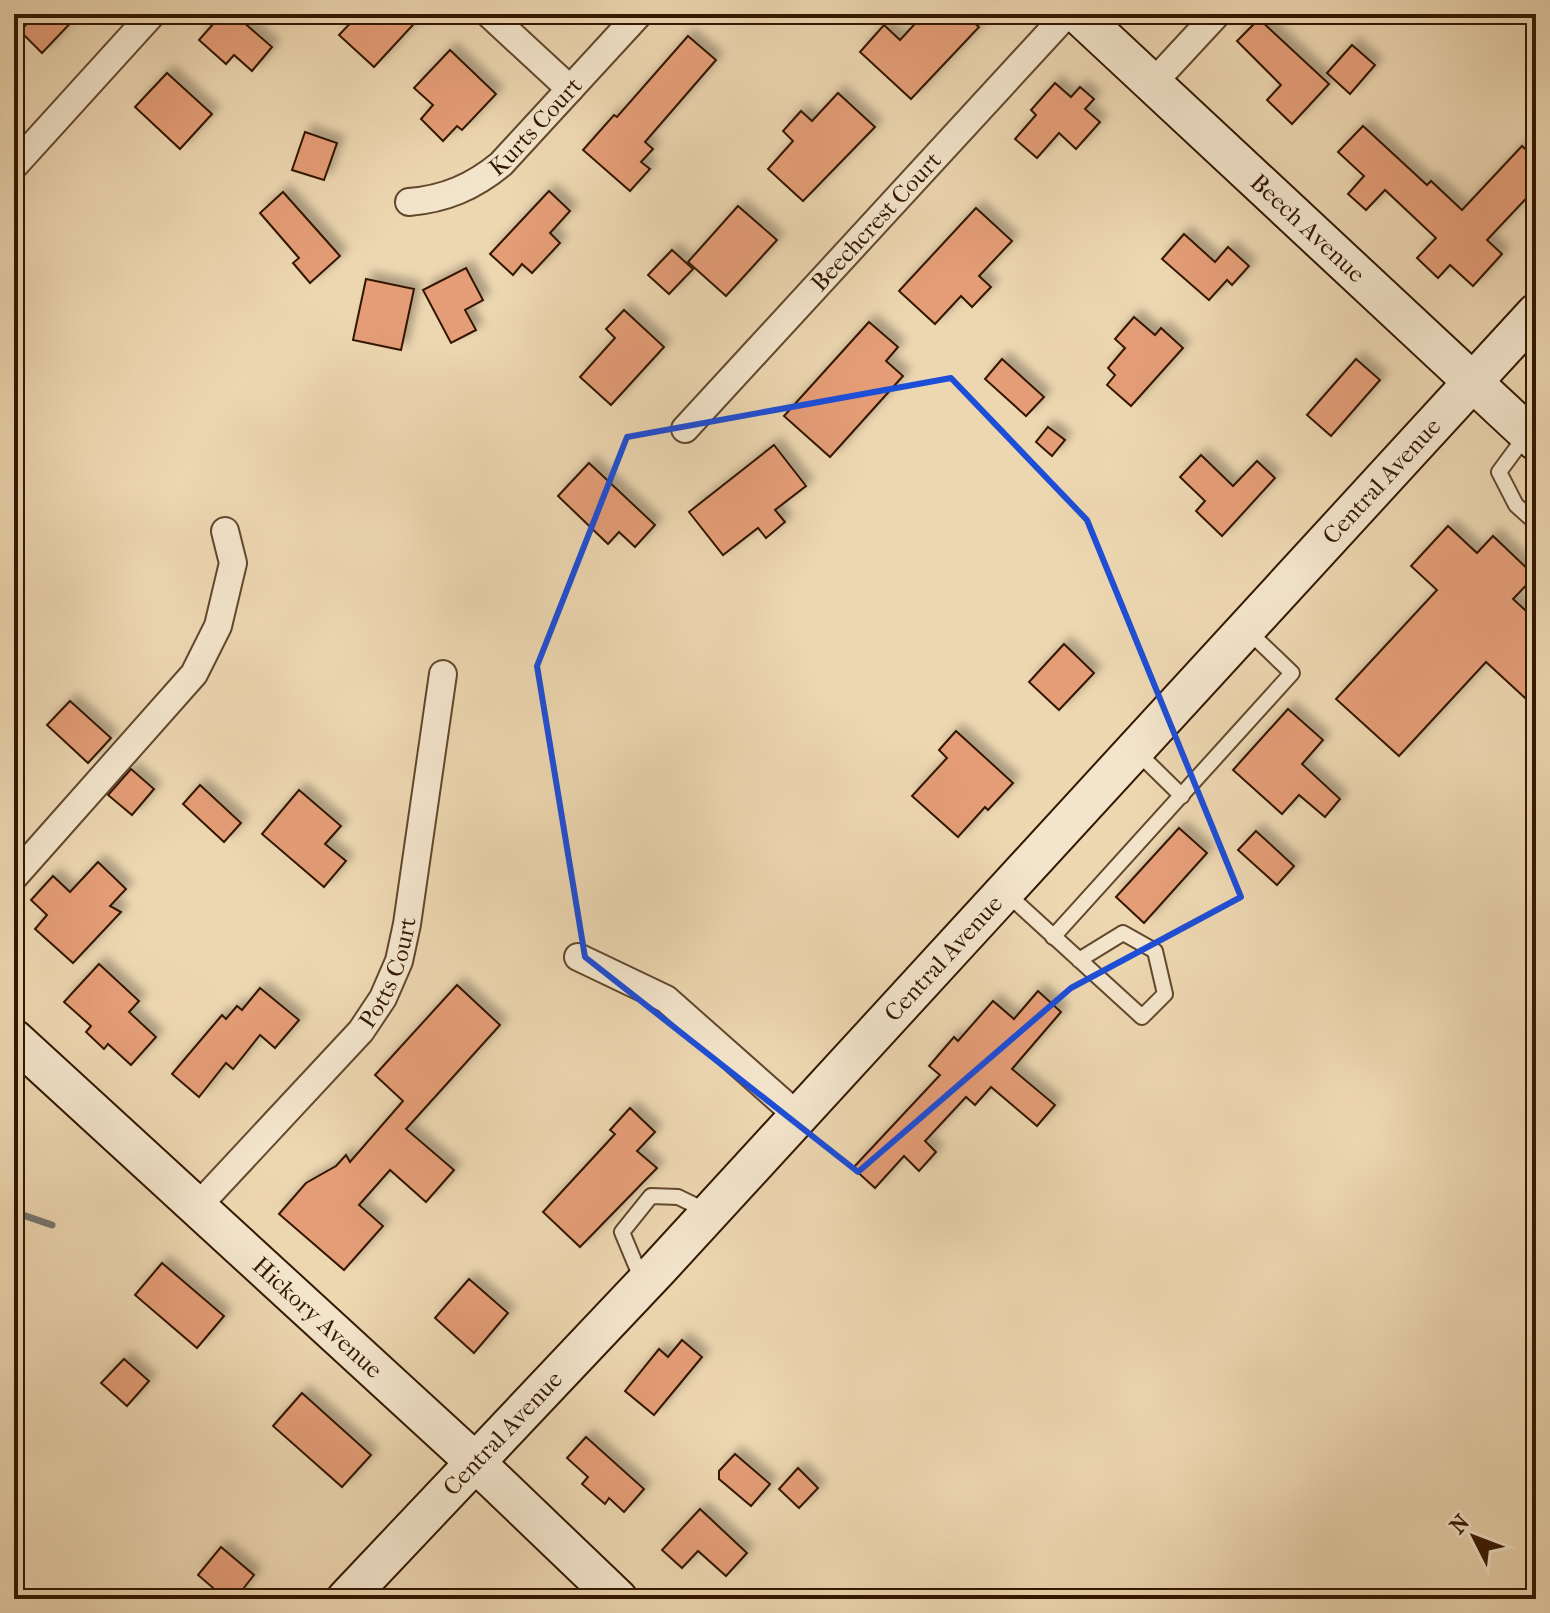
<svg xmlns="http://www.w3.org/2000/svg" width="1550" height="1613" font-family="'IM FELL French Canon',serif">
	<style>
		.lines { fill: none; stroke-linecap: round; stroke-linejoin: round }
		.stream { stroke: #74766e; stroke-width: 7 }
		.building { fill: #e49d77; stroke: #331700; stroke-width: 2; filter: url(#shadow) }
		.lane-casing { stroke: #62472c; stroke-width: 18 }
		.street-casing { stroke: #62472c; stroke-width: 30 }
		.secondary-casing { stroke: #331700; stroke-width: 42 }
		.lane { stroke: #f3e5cc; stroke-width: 14 }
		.street { stroke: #f3e5cc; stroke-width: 26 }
		.secondary { stroke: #f3e5cc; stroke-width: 38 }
		.marked { fill: none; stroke: #1d4ed8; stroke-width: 6; stroke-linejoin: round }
		.labels { text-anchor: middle; stroke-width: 7; stroke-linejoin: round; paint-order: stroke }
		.street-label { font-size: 24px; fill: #331700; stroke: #f3e5cc }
	</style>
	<defs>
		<filter id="shadow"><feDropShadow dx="7" dy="-7" stdDeviation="4" flood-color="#0004"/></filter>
	</defs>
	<rect width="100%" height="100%" fill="#edd7b1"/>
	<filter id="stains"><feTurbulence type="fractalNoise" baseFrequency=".0025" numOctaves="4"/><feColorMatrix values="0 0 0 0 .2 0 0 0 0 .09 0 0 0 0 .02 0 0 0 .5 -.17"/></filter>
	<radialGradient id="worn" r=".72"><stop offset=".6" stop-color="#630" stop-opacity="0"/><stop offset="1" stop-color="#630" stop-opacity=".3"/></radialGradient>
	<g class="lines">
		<polyline class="stream" points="14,1212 52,1225"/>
	</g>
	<g class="building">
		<polygon points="36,14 79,14 42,53 20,31"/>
		<polygon points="222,14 234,14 272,47 252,71 234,55 226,64 199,40"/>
		<polygon points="359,14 423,14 374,67 339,35"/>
		<polygon points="924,14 964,14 979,27 911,99 860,52 884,25 900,40"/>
		<polygon points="1259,19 1329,84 1292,124 1267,100 1281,85 1237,41"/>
		<polygon points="688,36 716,60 645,142 653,149 641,162 650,169 630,191 583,150 614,115 617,117"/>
		<polygon points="1352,45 1375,65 1350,94 1327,73"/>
		<polygon points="450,50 496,94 462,130 457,126 443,141 421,119 433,105 414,88"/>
		<polygon points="167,73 212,114 180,149 135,107"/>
		<polygon points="1055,83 1071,97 1080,87 1094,99 1085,109 1100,122 1076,149 1059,133 1037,158 1015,139 1036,115 1031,110"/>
		<polygon points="838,93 875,127 803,201 768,169 793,141 783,131 801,111 812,121"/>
		<polygon points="1363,126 1427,185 1431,181 1462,210 1522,146 1536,159 1536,188 1487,240 1502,254 1473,286 1450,265 1438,278 1417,258 1436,238 1385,190 1366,210 1348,194 1364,176 1338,152"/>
		<polygon points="305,132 337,143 324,180 292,170"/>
		<polygon points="549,191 570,211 550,233 560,243 532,273 522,264 513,275 490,254"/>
		<polygon points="283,192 340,256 310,283 293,263 299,258 260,213"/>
		<polygon points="738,206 777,240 726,296 688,262"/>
		<polygon points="976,208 1012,241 979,276 991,287 972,307 961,296 935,324 899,291"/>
		<polygon points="1184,234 1215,262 1228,247 1249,266 1232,285 1227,280 1209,300 1162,259"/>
		<polygon points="672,250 693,269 669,294 648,275"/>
		<polygon points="466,268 483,300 465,310 476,330 451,343 423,290"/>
		<polygon points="366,279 414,289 401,350 353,340"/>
		<polygon points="624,310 664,347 611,405 580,377 615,338 606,329"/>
		<polygon points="1134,317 1155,335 1161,328 1183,348 1131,406 1107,385 1115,375 1108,368 1125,348 1115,339"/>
		<polygon points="869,322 898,347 886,361 903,376 830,457 784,416"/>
		<polygon points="1002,359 1044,397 1026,416 985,379"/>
		<polygon points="1356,359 1380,380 1331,436 1307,415"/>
		<polygon points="1048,427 1065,440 1052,456 1036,442"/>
		<polygon points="774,445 806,486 775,510 785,522 766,538 758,528 723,555 689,512"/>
		<polygon points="1201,455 1233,486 1257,461 1275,478 1222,536 1196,511 1205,501 1180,477"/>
		<polygon points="589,463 655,525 635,547 619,532 608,544 558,496"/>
		<polygon points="1448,526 1477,553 1493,536 1535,576 1513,599 1536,620 1536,708 1486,662 1399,756 1336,699 1437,590 1411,566"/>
		<polygon points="1064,644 1094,673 1059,710 1029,682"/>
		<polygon points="70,701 111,738 88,763 47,725"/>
		<polygon points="1288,709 1323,740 1302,764 1340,799 1325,817 1299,795 1282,814 1233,770"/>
		<polygon points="956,731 1013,783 988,810 985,807 958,837 912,796 947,758 939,750"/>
		<polygon points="131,769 154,789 132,815 108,795"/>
		<polygon points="200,785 241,823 224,842 183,804"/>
		<polygon points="299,790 341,826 325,844 346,861 324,887 262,834"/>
		<polygon points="1179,828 1207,853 1144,923 1116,897"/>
		<polygon points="1256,831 1294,866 1277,885 1238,850"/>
		<polygon points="98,862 126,889 110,906 121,912 73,963 35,929 47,915 31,900 53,876 70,892"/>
		<polygon points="99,964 139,1001 129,1012 156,1037 131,1065 108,1044 104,1049 86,1032 91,1026 64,1002"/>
		<polygon points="457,985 500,1025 406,1129 454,1170 426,1202 390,1170 359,1205 383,1226 344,1270 279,1214 306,1183 336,1166 346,1155 350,1162 403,1101 375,1075"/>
		<polygon points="260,988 299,1020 275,1048 260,1035 233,1069 226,1063 199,1097 172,1074 222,1015 226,1019 237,1006 242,1010"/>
		<polygon points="1038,991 1061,1012 1012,1069 1055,1105 1037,1126 991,1087 975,1105 966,1097 925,1141 936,1152 919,1171 904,1156 875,1188 853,1168 940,1075 929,1066 954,1037 958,1041 993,1001 1014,1019"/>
		<polygon points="630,1108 655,1132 637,1151 657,1168 580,1247 543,1212 615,1134 610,1130"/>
		<polygon points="162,1263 224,1316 197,1348 135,1295"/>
		<polygon points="469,1279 508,1313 474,1353 435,1318"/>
		<polygon points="682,1340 702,1357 654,1415 625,1391 659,1349 668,1357"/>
		<polygon points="124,1359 149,1381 127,1406 101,1383"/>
		<polygon points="302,1393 371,1455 342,1487 273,1426"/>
		<polygon points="586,1437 644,1489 624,1512 609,1498 605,1504 582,1484 588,1477 567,1458"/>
		<polygon points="735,1454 770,1484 751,1506 719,1479 719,1471"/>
		<polygon points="798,1468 818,1488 799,1508 779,1489"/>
		<polygon points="700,1509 747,1553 726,1576 698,1551 682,1568 662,1550"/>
		<polygon points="221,1547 254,1575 235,1599 226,1599 198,1575"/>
	</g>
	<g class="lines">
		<g class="lane-casing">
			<g id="lane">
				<polyline points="1527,434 1499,472 1516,505 1536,523"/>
				<polyline points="1135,750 1182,796"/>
				<polyline points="1005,892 1142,1017 1165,994 1155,951 1123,933 1079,960"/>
				<polyline points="1053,937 1292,673 1246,629"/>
				<polyline points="642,1280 622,1232 651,1196 678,1197 709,1212"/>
			</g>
		</g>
		<g class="street-casing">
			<g id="street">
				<polyline points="489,14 570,89"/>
				<polyline points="1153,83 1217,14"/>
				<polyline points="14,166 152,14"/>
				<path id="s1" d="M409 202C445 199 473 187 501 164L639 14"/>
				<path id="s2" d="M685 429 1067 14"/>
				<polyline points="14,877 194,674 218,626 233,563 225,531"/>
				<polyline points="578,957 666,999 798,1116"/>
				<path id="s3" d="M197 1207 361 1031 383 998 399 961 407 924 443 674"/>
			</g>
		</g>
		<g class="secondary-casing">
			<g id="secondary">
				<path id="s4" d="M1078 14 1536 441"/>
				<path id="s5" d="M14 1039 475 1462 618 1599"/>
				<path id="s6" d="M346 1599 659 1268 1536 313"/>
			</g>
		</g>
		<use href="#lane" class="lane"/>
		<use href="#street" class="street"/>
		<use href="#secondary" class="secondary"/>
	</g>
	<path class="marked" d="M951 378 1087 520 1241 897 1071 988 858 1172 585 957 537 666 627 437Z"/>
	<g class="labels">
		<g class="street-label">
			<text dy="8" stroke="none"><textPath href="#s1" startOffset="152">Kurts Court</textPath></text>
			<text dy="8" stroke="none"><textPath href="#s2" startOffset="282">Beechcrest Court</textPath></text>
			<text dy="8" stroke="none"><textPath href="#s4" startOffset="314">Beech Avenue</textPath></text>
			<text dy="8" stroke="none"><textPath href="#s6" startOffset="1524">Central Avenue</textPath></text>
			<text dy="8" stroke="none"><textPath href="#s6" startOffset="876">Central Avenue</textPath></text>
			<text dy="8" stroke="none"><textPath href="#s3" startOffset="306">Potts Court</textPath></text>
			<text dy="8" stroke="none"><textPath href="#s5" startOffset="412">Hickory Avenue</textPath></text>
			<text dy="8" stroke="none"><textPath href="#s6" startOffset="228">Central Avenue</textPath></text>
		</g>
	</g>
	<rect width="1550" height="1613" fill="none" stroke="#edd7b1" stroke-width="48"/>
	<rect x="16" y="16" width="1518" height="1581" fill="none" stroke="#331700" stroke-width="4"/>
	<rect x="24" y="24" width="1502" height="1565" fill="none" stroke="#331700" stroke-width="2"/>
	<g transform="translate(1474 1537) rotate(312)" stroke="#f3e5cc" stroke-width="6" paint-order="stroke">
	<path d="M0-6L14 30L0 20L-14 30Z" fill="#331700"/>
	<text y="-12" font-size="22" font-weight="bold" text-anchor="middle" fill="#331700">N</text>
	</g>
	<rect width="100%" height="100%" filter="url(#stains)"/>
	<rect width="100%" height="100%" fill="url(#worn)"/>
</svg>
